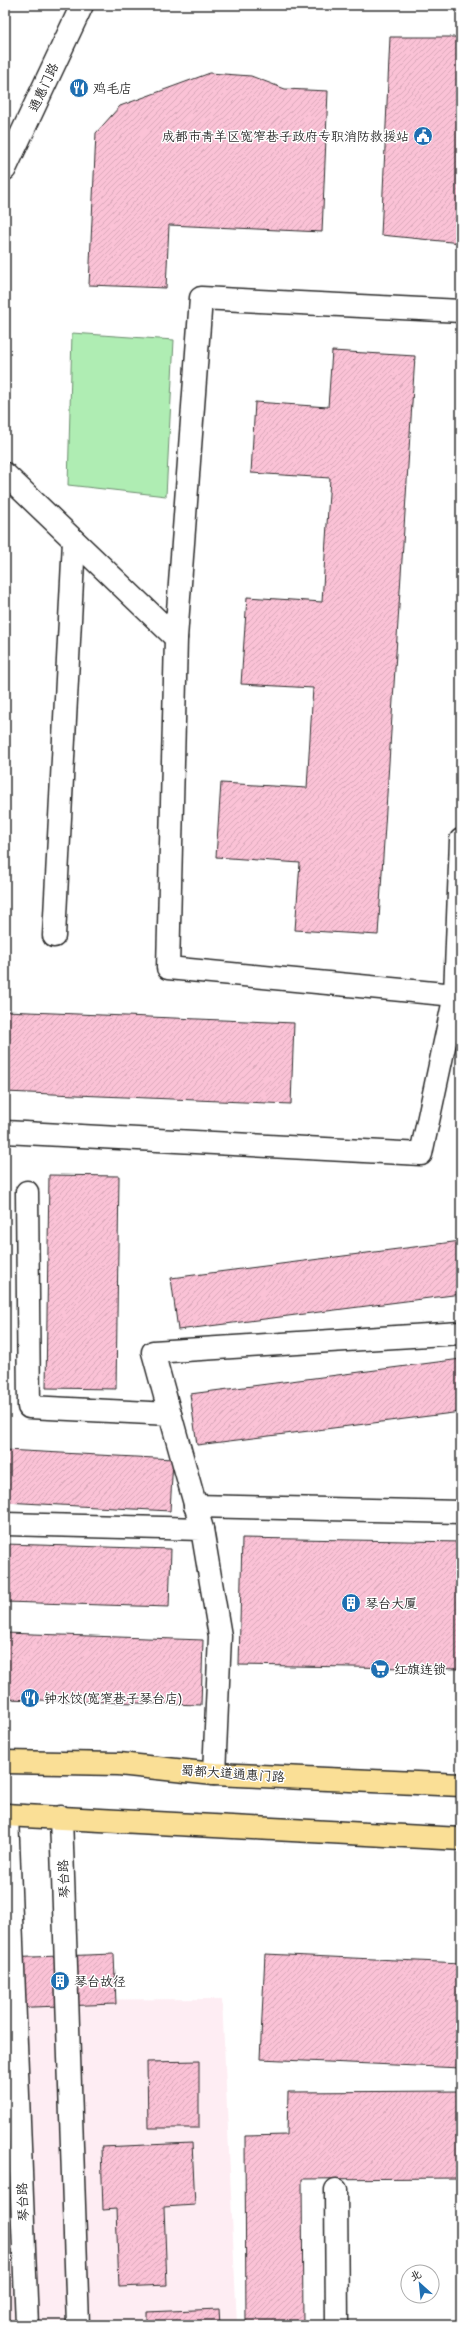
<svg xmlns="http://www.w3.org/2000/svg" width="466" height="2330" font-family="Delius,'LXGW WenKai TC',sans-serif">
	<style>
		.built { fill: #feedf3 }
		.green { fill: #afedb3; stroke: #6d8c6f }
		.building { fill: url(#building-hatch); stroke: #2b2b2b }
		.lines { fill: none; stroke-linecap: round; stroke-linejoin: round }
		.minor-casing { stroke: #2b2b2b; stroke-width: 25 }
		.major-casing { stroke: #2b2b2b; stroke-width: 25 }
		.minor { stroke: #fff; stroke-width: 22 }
		.major { stroke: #fadf96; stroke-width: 22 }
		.labels { text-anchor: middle; stroke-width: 3; stroke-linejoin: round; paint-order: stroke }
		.street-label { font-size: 13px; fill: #2b2b2b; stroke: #fff }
		.poi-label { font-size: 13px; fill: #2b2b2b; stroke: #fff; text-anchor: start }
	</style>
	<defs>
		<pattern id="building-hatch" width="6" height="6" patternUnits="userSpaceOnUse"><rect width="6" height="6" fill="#fbc2d6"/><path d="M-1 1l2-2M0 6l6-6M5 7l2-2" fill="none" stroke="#d7a7b8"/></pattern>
	</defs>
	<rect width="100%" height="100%" fill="#fff"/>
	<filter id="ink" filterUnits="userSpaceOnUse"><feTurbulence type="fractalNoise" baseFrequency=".025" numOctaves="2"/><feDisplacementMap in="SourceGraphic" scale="8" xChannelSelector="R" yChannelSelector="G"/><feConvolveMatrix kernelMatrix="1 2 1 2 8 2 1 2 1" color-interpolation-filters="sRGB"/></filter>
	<g filter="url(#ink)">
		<polygon class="built" points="222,1999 237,2325 5,2325 5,2000"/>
		<polygon class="green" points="72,333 174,340 166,496 68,485"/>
		<g class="building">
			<polygon points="390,37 461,37 461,243 381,235"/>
			<polygon points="210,73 251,76 285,89 328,91 322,232 169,225 166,288 89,285 96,133 120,106"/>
			<polygon points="332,351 415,356 378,935 295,930 300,863 216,857 221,783 307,788 313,688 241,684 247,597 322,602 330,478 251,473 255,402 328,407"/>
			<polygon points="5,1011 294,1023 291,1104 5,1092"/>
			<polygon points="49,1175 119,1176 116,1389 46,1388"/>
			<polygon points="461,1241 461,1294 178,1330 171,1278"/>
			<polygon points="461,1359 461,1412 197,1445 190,1394"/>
			<polygon points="5,1450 173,1459 170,1511 5,1502"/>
			<polygon points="242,1538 461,1542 461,1669 239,1665"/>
			<polygon points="5,1544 171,1549 169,1607 5,1602"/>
			<polygon points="5,1633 203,1640 201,1705 5,1699"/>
			<polygon points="114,1954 116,2004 5,2008 5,1958"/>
			<polygon points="265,1954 461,1963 461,2068 260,2059"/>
			<polygon points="199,2061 199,2128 148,2128 147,2062"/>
			<polygon points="461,2091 461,2178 302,2179 303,2325 246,2325 245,2136 287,2135 288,2092"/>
			<polygon points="192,2143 195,2205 164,2207 167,2285 119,2287 116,2209 103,2210 101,2147"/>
			<polygon points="219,2309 220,2325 146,2325 146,2312"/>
		</g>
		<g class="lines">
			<g class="minor-casing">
				<g id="minor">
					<polyline points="5,169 82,5"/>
					<polyline points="5,474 176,638 201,298 461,311"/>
					<polyline points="176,638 168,968 455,995 461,840"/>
					<polyline points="54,936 74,541"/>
					<polyline points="5,1132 421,1154 455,995"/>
					<polyline points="27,1192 29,1407 170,1414 202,1529"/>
					<polyline points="170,1414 153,1352 461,1333"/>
					<polyline points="195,1506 461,1512"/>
					<polyline points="5,1524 202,1529 220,1636 214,1774"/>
					<polyline points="7,1815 27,2325"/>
					<polyline points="61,1817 78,2325"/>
					<polyline points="336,2190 337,2325"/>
				</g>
			</g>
			<g class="major-casing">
				<g id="major">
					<polyline points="5,1762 119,1764 214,1774 461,1785"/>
					<polyline points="5,1815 461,1839"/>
				</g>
			</g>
			<use href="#minor" class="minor"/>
			<use href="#major" class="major"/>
		</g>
	</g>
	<defs>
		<g id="restaurant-disc" transform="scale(1)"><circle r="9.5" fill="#1f6fb2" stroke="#fff"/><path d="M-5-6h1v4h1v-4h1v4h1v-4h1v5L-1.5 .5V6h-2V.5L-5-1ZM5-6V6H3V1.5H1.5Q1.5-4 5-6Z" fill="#fff"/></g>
		<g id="civic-disc" transform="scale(1)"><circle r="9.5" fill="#1f6fb2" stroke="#fff"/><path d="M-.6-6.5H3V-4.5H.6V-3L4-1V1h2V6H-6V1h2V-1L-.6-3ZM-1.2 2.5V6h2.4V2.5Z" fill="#fff"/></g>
		<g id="building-disc" transform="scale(1)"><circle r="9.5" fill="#1f6fb2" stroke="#fff"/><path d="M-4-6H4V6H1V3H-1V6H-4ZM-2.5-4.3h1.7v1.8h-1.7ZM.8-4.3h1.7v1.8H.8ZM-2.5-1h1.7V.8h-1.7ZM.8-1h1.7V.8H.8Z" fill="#fff"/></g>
		<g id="supermarket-disc" transform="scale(1)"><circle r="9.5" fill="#1f6fb2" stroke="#fff"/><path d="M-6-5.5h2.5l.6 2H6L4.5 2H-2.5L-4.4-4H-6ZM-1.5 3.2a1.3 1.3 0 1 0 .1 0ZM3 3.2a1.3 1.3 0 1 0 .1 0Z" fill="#fff"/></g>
	</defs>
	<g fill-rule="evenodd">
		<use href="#restaurant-disc" x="79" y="88"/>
		<use href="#civic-disc" x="423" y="136"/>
		<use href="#building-disc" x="351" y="1603"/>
		<use href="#supermarket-disc" x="380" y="1669"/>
		<use href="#restaurant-disc" x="30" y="1698"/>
		<use href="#building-disc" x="60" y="1981"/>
	</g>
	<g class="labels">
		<g class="street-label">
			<text transform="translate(43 87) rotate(-65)" y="5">通惠门路</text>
			<text transform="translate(233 1773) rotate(4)" y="5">蜀都大道通惠门路</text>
			<text transform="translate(63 1879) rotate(-92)" y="5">琴台路</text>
			<text transform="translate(22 2202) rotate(-92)" y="5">琴台路</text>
		</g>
		<g class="poi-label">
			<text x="93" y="93">鸡毛店</text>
			<text x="409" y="141" text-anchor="end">成都市青羊区宽窄巷子政府专职消防救援站</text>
			<text x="365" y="1608">琴台大厦</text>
			<text x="394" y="1674">红旗连锁</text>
			<text x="44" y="1703">钟水饺(宽窄巷子琴台店)</text>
			<text x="74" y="1986">琴台故径</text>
		</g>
	</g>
	<rect width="466" height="2330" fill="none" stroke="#fff" stroke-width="20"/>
	<rect x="10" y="10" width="446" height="2310" fill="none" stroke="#2b2b2b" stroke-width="1.5" filter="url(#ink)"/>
	<g transform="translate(420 2284) rotate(333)"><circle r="19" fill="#ffffff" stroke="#aaaaaa"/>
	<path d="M0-3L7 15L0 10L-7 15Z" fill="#1f6fb2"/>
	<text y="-6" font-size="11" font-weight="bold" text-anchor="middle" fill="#2b2b2b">北</text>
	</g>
</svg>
